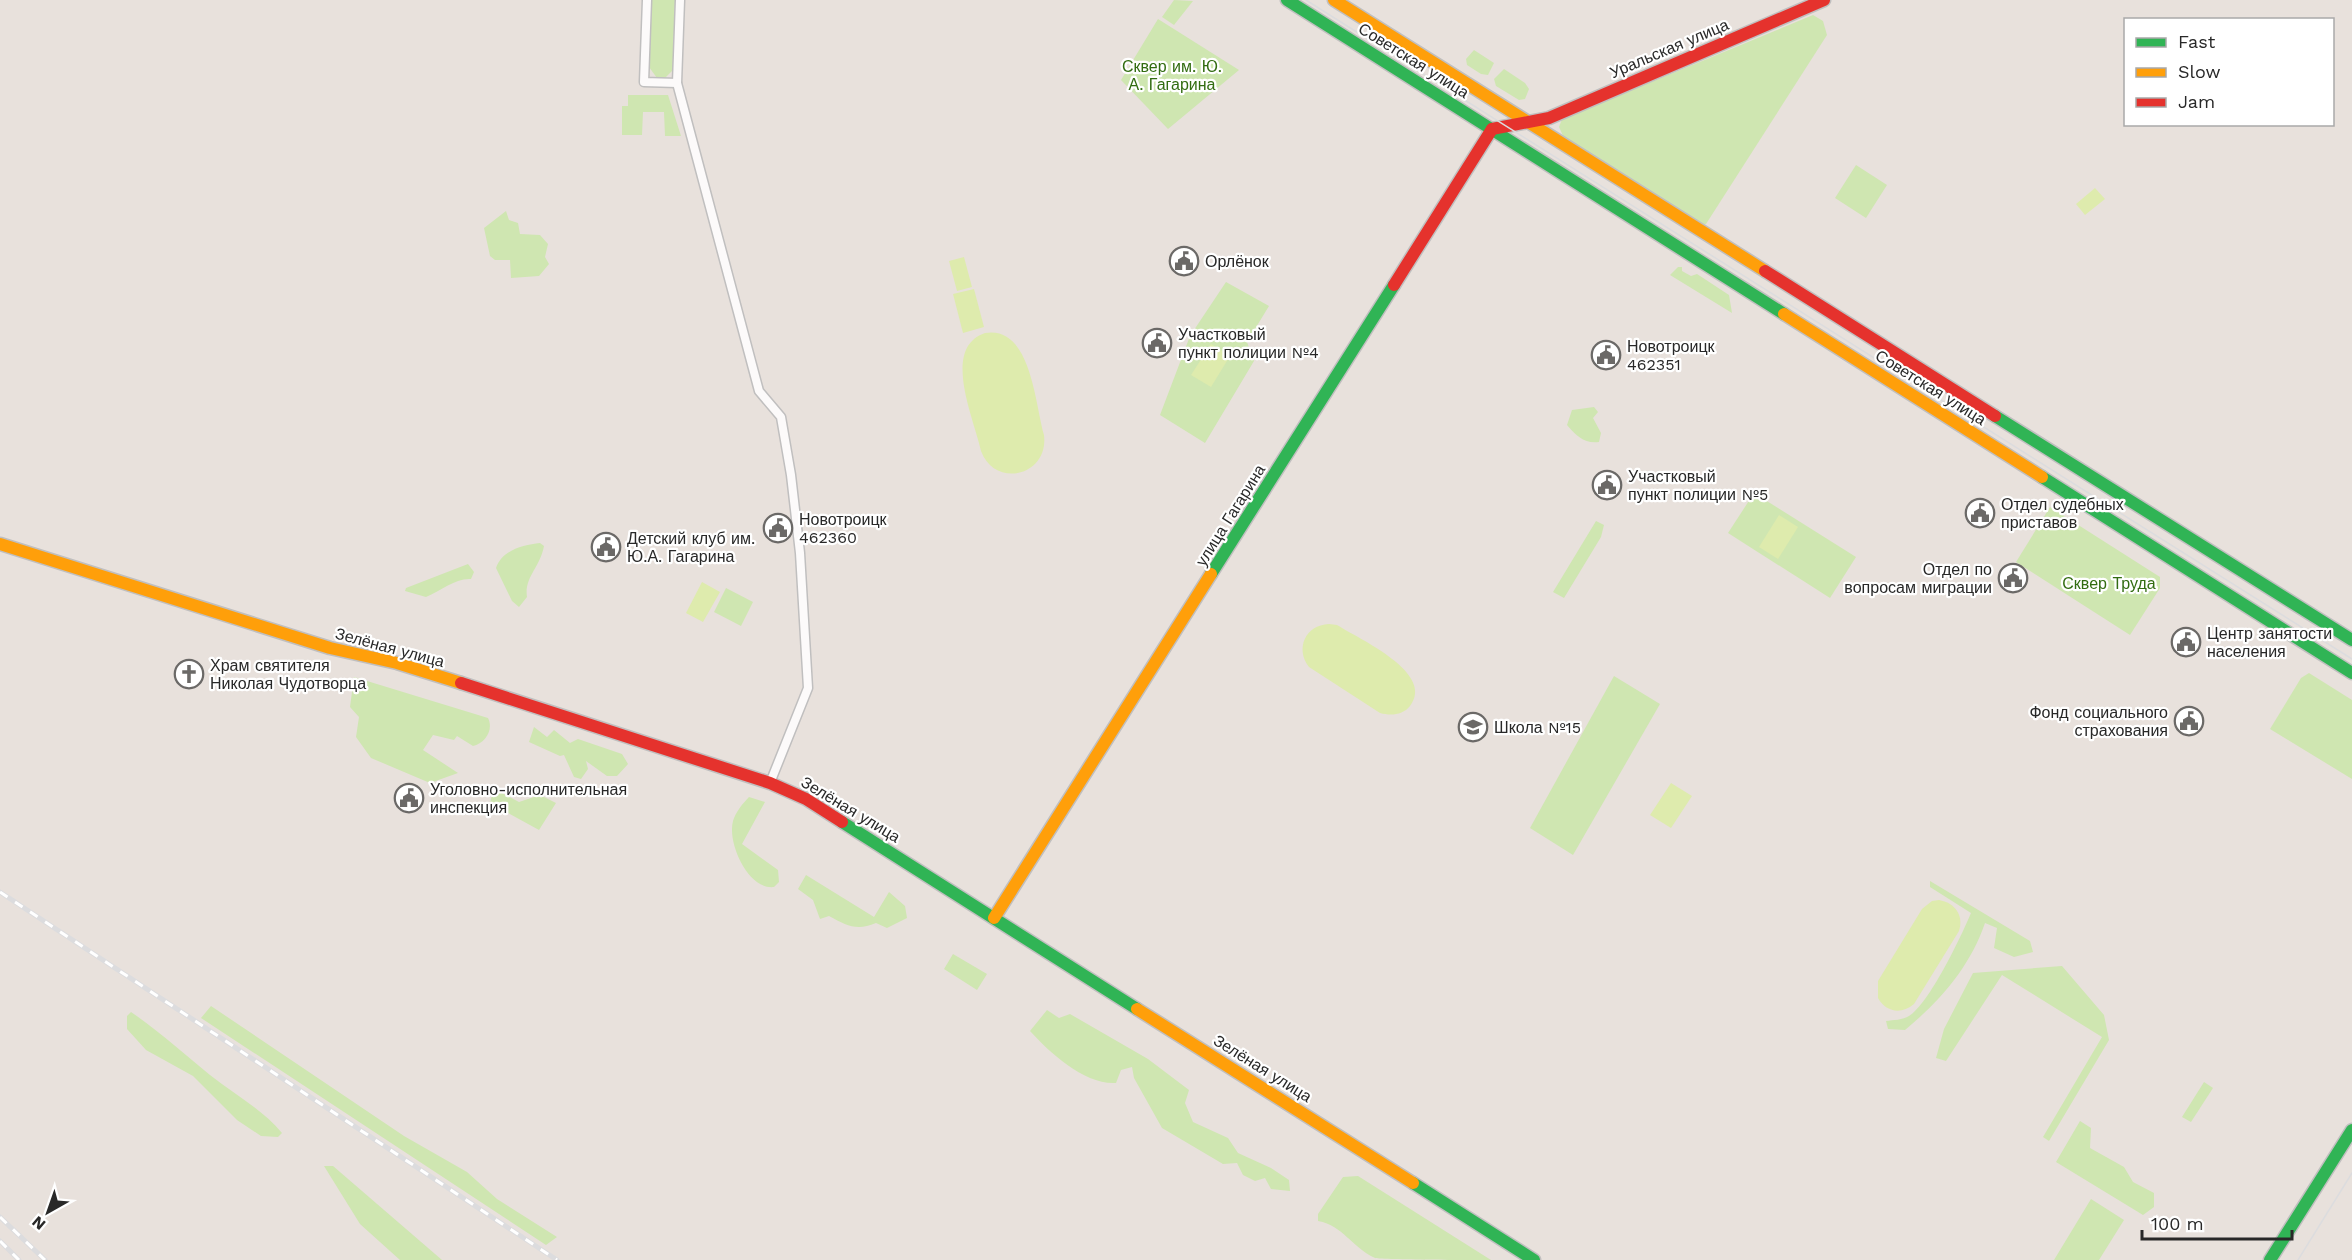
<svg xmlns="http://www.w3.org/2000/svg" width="2352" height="1260" font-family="'Work Sans',sans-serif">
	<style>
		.green { fill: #cfe6b1 }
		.pitch { fill: #deebad }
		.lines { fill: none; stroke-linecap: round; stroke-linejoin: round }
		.street-casing { stroke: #c0bfbf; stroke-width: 11 }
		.fast-casing { stroke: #c0bfbf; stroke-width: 15 }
		.slow-casing { stroke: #c0bfbf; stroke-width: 15 }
		.jam-casing { stroke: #c0bfbf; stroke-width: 15 }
		.street { stroke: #fcfafa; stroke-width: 8 }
		.fast { stroke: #30b455; stroke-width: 12 }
		.slow { stroke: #ff9f0a; stroke-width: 12 }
		.jam { stroke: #e5322d; stroke-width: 12 }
		.tram { stroke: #dcdcde; stroke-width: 1.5 }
		.rail-casing { stroke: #dcdcde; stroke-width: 5 }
		.rail { stroke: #fff; stroke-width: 3; stroke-dasharray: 9; stroke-linecap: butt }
		.labels { text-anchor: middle; stroke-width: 4.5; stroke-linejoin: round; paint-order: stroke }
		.street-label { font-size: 16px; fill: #282828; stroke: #fff }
		.park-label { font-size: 16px; fill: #326c11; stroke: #fff }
		.poi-label { font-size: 16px; fill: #282828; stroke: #fff; text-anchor: start }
	</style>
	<rect width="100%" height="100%" fill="#e8e1dc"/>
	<g class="green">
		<polygon points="651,0 675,0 673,70 665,78 657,78 649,67"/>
		<polygon points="1174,0 1193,1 1174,25 1162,17"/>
		<polygon points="1813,15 1823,21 1827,35 1706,224 1700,225 1564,138 1559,127 1562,119"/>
		<polygon points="1158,19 1239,70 1168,129 1121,80"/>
		<polygon points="1474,50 1494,63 1488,75 1481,74 1467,65 1466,59"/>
		<polygon points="1504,69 1525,83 1529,89 1525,99 1519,100 1496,86 1494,79"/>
		<polygon points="628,95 668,95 681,136 665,136 664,112 643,112 642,135 622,135 622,106 628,106"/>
		<polygon points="1856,165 1887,185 1866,218 1835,198"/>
		<polygon points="506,211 509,220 518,223 520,234 540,235 548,244 545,257 549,264 539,276 511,278 510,260 495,260 490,256 484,228"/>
		<polygon points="1678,267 1682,267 1682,271 1691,276 1697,274 1729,295 1732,313 1670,275"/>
		<polygon points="1226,282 1269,306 1247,342 1254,361 1205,443 1160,415 1190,336"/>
		<path d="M1594 407 1598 412 1593 418 1601 433 1599 442C1585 444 1576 436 1567 425L1572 410Z"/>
		<polygon points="1754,493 1856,557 1830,598 1728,533"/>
		<polygon points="2050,507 2160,577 2160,588 2130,635 2016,562"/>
		<polygon points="1596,521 1604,525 1601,537 1564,598 1553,592"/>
		<path d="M540 543 544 546C540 568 524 577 527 597L519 607 512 601 496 568C502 550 523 545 540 543Z"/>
		<path d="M468 564 474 572 471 579C455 578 441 591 426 597L405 591 406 588Z"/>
		<polygon points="726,588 753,602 741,626 714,612"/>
		<polygon points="2309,673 2352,700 2352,779 2270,729 2301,678"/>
		<polygon points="1614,676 1660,704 1573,855 1530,828"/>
		<path d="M354 677 488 718C494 730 485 743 473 746L457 736 454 740 433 735 423 750 458 773 430 783 371 758 356 737 359 717 350 707Z"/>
		<polygon points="534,727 547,737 554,730 570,743 578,739 622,754 628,764 617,776 607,776 586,761 588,769 581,779 574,777 564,755 560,756 529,742"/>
		<polygon points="500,792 519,802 540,795 556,803 539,830 490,803 492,795"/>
		<path d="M749 797 765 802 742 844 778 870 779 882 774 887C748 890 727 843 733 821 735 813 743 803 749 797Z"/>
		<path d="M806 875 874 917 889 892 905 906 907 918 887 928 876 923C857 931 847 926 829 916L820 919 813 900 798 889Z"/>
		<path d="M1930 881 2030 941 2033 952 2014 957 1994 948 1997 928 1985 923C1970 967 1940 1001 1905 1030L1888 1029 1886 1021C1893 1020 1903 1020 1909 1016 1929 1004 1961 937 1971 913L1930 887Z"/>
		<polygon points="953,954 987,974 977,990 944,969"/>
		<polygon points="2062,966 2104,1015 2109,1040 2049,1141 2043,1137 2102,1037 2002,975 1946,1061 1936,1058 1944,1029 1973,973"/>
		<polygon points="211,1006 404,1136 467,1172 497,1199 557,1237 546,1245 201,1018"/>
		<path d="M1047 1010 1059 1018 1070 1014 1148 1059 1189 1090 1185 1103 1193 1122 1228 1138 1238 1153 1271 1168 1289 1180 1290 1191 1271 1189 1265 1178 1255 1181 1243 1175 1237 1163 1223 1164 1162 1128 1134 1078 1132 1067 1121 1070 1116 1083C1085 1085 1050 1053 1030 1031Z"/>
		<path d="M131 1012C159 1031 184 1054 210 1075 235 1095 262 1109 282 1133L278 1137 261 1136 237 1120 193 1076 146 1050 127 1029V1016Z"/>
		<polygon points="2204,1082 2213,1088 2191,1122 2182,1117"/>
		<polygon points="2080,1121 2091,1128 2090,1148 2124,1167 2133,1182 2154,1193 2154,1207 2143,1215 2056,1162"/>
		<polygon points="324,1166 333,1166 442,1260 400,1260 360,1224"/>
		<path d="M1358 1176 1491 1260C1472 1260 1385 1260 1375 1258 1350 1246 1344 1226 1318 1221V1214L1343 1177Z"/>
		<polygon points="2091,1199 2124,1220 2099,1260 2054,1260"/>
	</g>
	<g class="pitch">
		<polygon points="2095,188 2105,199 2085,215 2076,204"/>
		<polygon points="964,257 972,287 957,291 949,261"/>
		<polygon points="974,289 984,327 963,333 953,294"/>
		<path d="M985 333C1031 325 1035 404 1044 435 1049 476 995 489 981 451 974 418 941 348 985 333Z"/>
		<polygon points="1211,344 1230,356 1211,387 1191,375"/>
		<polygon points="1779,515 1798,527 1778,559 1759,547"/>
		<polygon points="702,582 720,592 703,622 686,613"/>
		<path d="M1329 624 1337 625C1359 639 1436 673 1410 706 1403 715 1391 716 1380 713L1309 667C1295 649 1305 625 1329 624Z"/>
		<polygon points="1671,783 1692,796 1671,828 1650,815"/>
		<path d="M1939 900C1955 903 1964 915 1959 931L1914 1004C1901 1015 1886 1012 1878 998V981L1922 909 1932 901Z"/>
	</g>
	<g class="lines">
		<g class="street-casing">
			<g id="street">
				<polyline points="647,0 644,82 677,83"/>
				<polyline points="680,0 677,83 759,391 781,417 791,475 800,553 808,688 770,783"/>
			</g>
		</g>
		<g class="fast-casing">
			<g id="fast">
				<polyline points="1287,0 1784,314"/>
				<polyline points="1995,416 2352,640"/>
				<polyline points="2042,477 2352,673"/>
				<polyline points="1211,574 1394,285"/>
				<polyline points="842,822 1137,1009"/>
				<polyline points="1413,1183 1534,1260"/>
				<polyline points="2270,1260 2352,1130"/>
			</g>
		</g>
		<g class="slow-casing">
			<g id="slow">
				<polyline points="1334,0 1765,271"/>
				<polyline points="1784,314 2042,477"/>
				<polyline points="0,544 330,648 397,663 461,683"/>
				<polyline points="994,918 1211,574"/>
				<polyline points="1137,1009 1413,1183"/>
			</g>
		</g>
		<g class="jam-casing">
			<g id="jam">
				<polyline points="1492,129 1549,118 1824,0"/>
				<polyline points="1765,271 1995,416"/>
				<polyline points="1394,285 1492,129"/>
				<polyline points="461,683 770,783 806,799 842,822"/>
			</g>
		</g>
		<use href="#street" class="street"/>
		<use href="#fast" class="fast"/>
		<use href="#slow" class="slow"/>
		<use href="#jam" class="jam"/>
		<g class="tram">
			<polyline points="1306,0 2352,659"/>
			<polyline points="2298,1260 2352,1173"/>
		</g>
		<g class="rail-casing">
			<g id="rail">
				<polyline points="0,892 557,1260"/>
				<polyline points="0,1217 45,1260"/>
				<polyline points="0,1241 19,1260"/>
			</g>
		</g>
		<use href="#rail" class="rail"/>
	</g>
	<defs>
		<g id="civic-ring" transform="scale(1.5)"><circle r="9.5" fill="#fff" stroke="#6b6967" stroke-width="1.5"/><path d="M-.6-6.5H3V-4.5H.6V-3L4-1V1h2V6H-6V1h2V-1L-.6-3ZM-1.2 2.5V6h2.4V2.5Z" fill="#6b6967"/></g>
		<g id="church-ring" transform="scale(1.5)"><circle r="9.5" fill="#fff" stroke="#6b6967" stroke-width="1.5"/><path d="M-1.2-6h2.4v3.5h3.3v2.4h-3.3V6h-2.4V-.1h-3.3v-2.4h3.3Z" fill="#6b6967"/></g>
		<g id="school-ring" transform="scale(1.5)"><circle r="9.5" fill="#fff" stroke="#6b6967" stroke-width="1.5"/><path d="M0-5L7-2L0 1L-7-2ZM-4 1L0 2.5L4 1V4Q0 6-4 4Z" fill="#6b6967"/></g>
	</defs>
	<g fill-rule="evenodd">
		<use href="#civic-ring" x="1184" y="261"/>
		<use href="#civic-ring" x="1157" y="343"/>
		<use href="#civic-ring" x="1606" y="355"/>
		<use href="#civic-ring" x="1607" y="485"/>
		<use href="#civic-ring" x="1980" y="513"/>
		<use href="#civic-ring" x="778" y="528"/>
		<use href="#civic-ring" x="606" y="547"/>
		<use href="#civic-ring" x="2013" y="578"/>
		<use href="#civic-ring" x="2186" y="642"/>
		<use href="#church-ring" x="189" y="674"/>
		<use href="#civic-ring" x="2189" y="721"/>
		<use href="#school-ring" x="1473" y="727"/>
		<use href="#civic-ring" x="409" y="798"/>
	</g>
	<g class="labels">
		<g class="street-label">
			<text transform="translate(1669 48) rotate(-23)" y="6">Уральская улица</text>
			<text transform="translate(1414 60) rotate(32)" y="6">Советская улица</text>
			<text transform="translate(1931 387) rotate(32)" y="6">Советская улица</text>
			<text transform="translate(1230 515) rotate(-58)" y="6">улица Гагарина</text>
			<text transform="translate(390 647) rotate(15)" y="6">Зелёная улица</text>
			<text transform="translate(851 809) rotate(31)" y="6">Зелёная улица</text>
			<text transform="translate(1263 1068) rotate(32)" y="6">Зелёная улица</text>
		</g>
		<g class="park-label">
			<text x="1172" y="72">Сквер им. Ю.<tspan x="1172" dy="18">А. Гагарина</tspan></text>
			<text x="2109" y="589">Сквер Труда</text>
		</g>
		<g class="poi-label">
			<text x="1205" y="267">Орлёнок</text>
			<text x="1178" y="340">Участковый<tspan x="1178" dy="18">пункт полиции №4</tspan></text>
			<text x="1627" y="352">Новотроицк<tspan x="1627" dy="18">462351</tspan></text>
			<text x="1628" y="482">Участковый<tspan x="1628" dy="18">пункт полиции №5</tspan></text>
			<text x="2001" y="510">Отдел судебных<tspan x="2001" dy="18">приставов</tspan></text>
			<text x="799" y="525">Новотроицк<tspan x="799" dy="18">462360</tspan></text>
			<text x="627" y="544">Детский клуб им.<tspan x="627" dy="18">Ю.А. Гагарина</tspan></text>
			<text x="1992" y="575" text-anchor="end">Отдел по<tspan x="1992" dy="18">вопросам миграции</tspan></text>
			<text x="2207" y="639">Центр занятости<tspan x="2207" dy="18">населения</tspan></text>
			<text x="210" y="671">Храм святителя<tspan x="210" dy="18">Николая Чудотворца</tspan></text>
			<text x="2168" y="718" text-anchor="end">Фонд социального<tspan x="2168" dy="18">страхования</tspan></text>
			<text x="1494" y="733">Школа №15</text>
			<text x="430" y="795">Уголовно-исполнительная<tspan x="430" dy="18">инспекция</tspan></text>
		</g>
	</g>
	<rect x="2124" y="18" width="210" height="108" fill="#ffffff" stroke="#a9a9a9" stroke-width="1.5"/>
	<rect x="2136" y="38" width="30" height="9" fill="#30b455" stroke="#a9a9a9" stroke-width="1.5"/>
	<text x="2178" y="48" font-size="18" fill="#282828">Fast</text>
	<rect x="2136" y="68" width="30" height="9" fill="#ff9f0a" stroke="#a9a9a9" stroke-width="1.5"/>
	<text x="2178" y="78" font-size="18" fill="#282828">Slow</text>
	<rect x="2136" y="98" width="30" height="9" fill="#e5322d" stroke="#a9a9a9" stroke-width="1.5"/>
	<text x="2178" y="108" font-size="18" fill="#282828">Jam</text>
	<g transform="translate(48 1212) rotate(220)" stroke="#ffffff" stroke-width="4.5" paint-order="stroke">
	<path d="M0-4.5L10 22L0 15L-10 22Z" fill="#282828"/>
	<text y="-9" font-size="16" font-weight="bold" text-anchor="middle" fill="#282828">N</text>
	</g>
	<path d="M2142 1230v9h150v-9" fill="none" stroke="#282828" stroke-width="3"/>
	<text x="2151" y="1230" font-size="18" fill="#282828" stroke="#ffffff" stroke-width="4.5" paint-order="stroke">100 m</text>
</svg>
